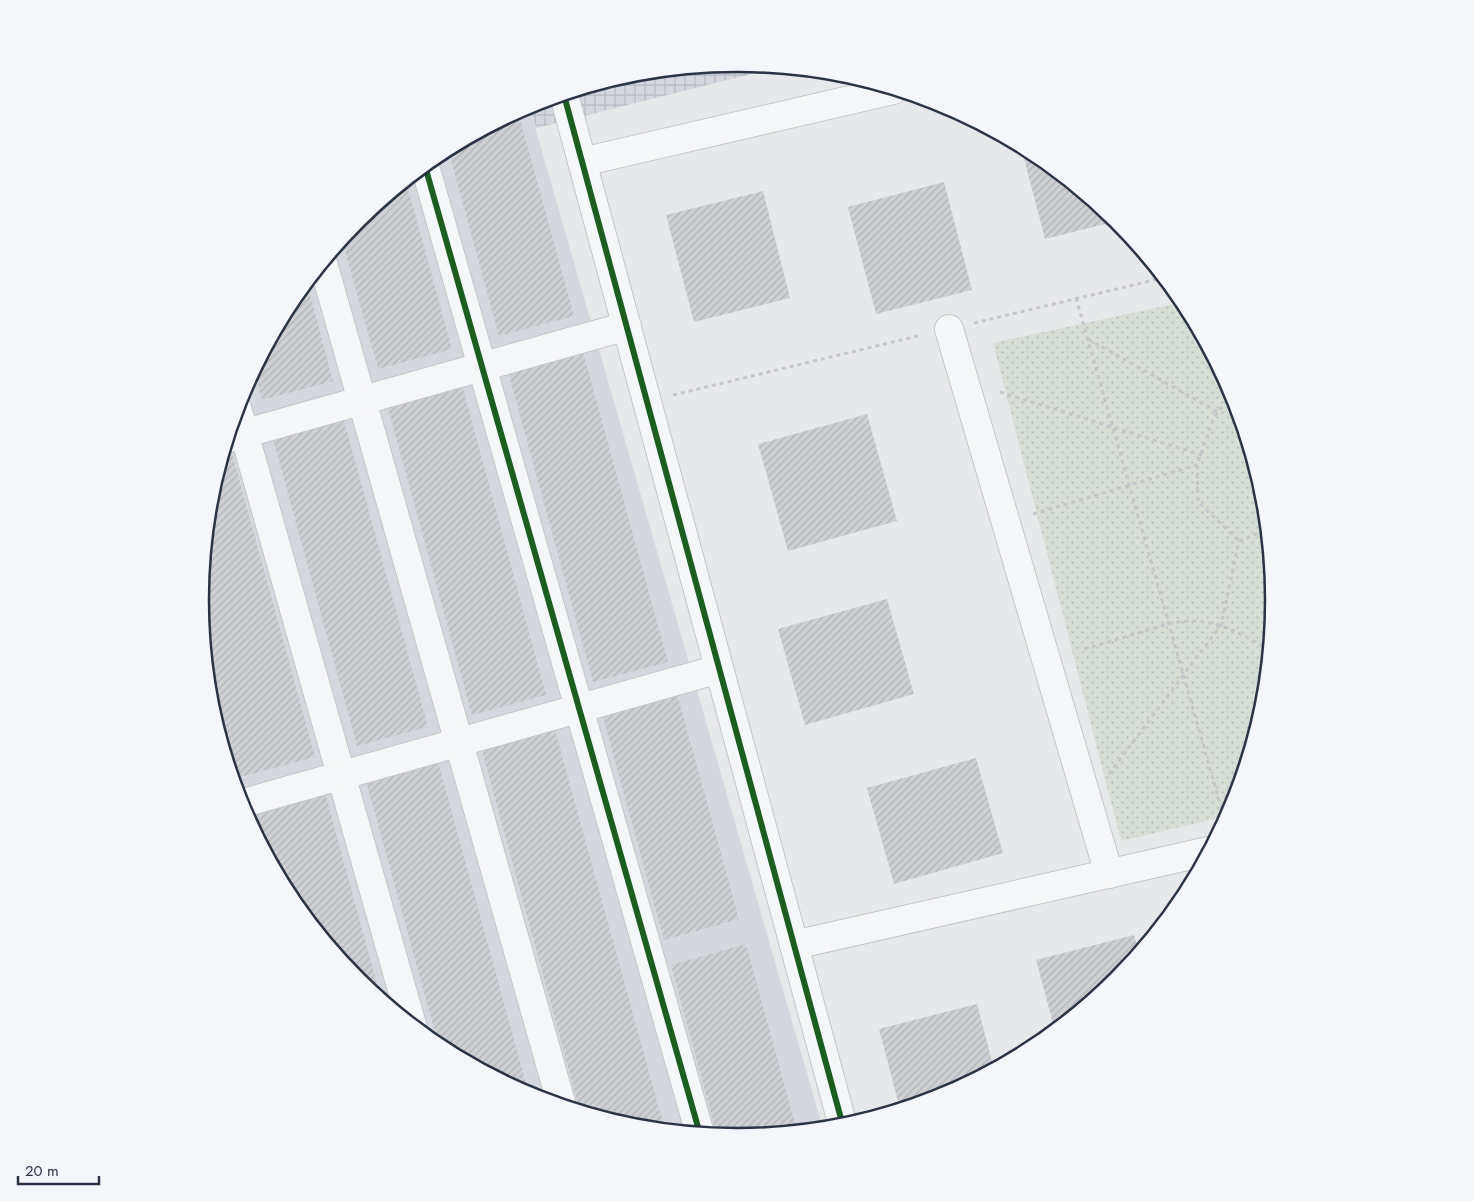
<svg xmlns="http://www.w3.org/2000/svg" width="1474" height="1201" font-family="Jost,sans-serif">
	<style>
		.built { fill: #d4d7dd }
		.industrial { fill: url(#industrial-grid) }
		.grass { fill: url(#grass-dots) }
		.building { fill: url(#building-hatch) }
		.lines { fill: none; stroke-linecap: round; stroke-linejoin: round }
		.minor-casing { stroke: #c4c6c8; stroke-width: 30 }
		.path { stroke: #c5c6ca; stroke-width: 3; stroke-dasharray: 4 4; stroke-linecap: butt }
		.minor { stroke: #f5f6f7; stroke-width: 28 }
		.cycleway-casing { stroke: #f4f6f9; stroke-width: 9 }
		.cycleway { stroke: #1b5e20; stroke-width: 6 }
		.rim { fill: none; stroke: #2b3445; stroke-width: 2.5 }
	</style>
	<defs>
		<pattern id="industrial-grid" width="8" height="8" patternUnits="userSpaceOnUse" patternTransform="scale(1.25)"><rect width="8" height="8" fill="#d4d7dd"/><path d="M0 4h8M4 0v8" fill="none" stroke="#b6b9bf"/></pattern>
		<pattern id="grass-dots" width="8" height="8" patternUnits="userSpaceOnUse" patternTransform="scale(1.25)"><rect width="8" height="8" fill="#d6ded6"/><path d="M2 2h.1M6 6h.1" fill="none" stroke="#b8bfb9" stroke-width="1.8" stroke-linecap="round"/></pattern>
		<pattern id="building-hatch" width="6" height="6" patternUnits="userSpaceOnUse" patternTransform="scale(1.25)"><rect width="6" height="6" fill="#ced0d3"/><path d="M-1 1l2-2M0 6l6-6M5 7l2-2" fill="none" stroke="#b1b3b6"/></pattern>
	</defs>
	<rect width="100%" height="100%" fill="#e6e8ea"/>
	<polygon class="built" points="529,106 823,1129 737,1137 632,1127 531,1096 439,1047 357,980 291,898 241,806 211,705 200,600 211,496 241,395 291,302 358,221 439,154"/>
	<polygon class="industrial" points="737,64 775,68 536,128 529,106 633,74"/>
	<polygon class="grass" points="1183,302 1233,395 1263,496 1274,601 1265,685 1263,706 1233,806 1227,816 1121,841 993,343"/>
	<g class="building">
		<polygon points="518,112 574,316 499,336 448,149"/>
		<polygon points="1021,147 1035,154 1117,221 1045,239"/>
		<polygon points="406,181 452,349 378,369 342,240 358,221"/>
		<polygon points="944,182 972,290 876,314 848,207"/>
		<polygon points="763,191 790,298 694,322 666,215"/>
		<polygon points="307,283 333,381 262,400 254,371 291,302"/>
		<polygon points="582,348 668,662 593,682 507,368"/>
		<polygon points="461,381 546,695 472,715 386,401"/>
		<polygon points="342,413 428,727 357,746 271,432"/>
		<polygon points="867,414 897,521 788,551 758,444"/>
		<polygon points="229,443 315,757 236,778 208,675 200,600 211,496 226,444"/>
		<polygon points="887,599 914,694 805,725 778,629"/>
		<polygon points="676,690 739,919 664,940 601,710"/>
		<polygon points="553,723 665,1130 632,1127 580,1111 480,743"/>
		<polygon points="436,754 529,1095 439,1047 364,774"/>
		<polygon points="976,758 1003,853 894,884 867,788"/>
		<polygon points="323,785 381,999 357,980 291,898 245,814"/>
		<polygon points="1134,935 1139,953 1116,980 1055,1031 1036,960"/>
		<polygon points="746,944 797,1131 737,1137 717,1135 671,965"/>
		<polygon points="977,1004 994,1069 942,1096 900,1109 879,1029"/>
	</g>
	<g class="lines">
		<g class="minor-casing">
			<g id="minor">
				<polyline points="564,95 843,1126"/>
				<polyline points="582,162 893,90"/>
				<polyline points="425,166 700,1134"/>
				<polyline points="323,263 562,1106"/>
				<polyline points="949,329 1109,874"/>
				<polyline points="237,408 412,1025"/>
				<polyline points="228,438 627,326"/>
				<polyline points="240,804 719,669"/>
				<polyline points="794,945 1209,851"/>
			</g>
		</g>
		<g class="path">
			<polyline points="1076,298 1225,821"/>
			<polyline points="974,323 1163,278"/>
			<polyline points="1088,339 1218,412"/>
			<polyline points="1000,392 1202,455"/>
			<polyline points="1232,394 1214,417 1197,465 1198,502 1239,541"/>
			<polyline points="673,395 922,335"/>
			<polyline points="1033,514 1197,465"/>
			<polyline points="1239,541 1267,530"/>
			<path d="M1084 649 1169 624C1211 614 1233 631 1269 649"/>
			<polyline points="1109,774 1221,625 1239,541"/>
			<polyline points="1222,806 1264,700"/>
		</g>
		<use href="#minor" class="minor"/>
		<g class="cycleway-casing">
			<g id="cycleway">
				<polyline points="564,95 843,1126"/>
				<polyline points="425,166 700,1134"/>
			</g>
		</g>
		<use href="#cycleway" class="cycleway"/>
	</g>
	<path d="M0 0H1474V1201H0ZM209 600a528 528 0 1 1 1056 0a528 528 0 1 1-1056 0Z" fill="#f4f6f9" fill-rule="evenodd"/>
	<path class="rim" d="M209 600a528 528 0 1 1 1056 0a528 528 0 1 1-1056 0Z"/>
	<path d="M18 1176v8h81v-8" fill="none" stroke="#2b3445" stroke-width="2.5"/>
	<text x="25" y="1176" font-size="15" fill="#2b3445" stroke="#f4f6f9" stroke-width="4" paint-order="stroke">20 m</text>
</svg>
